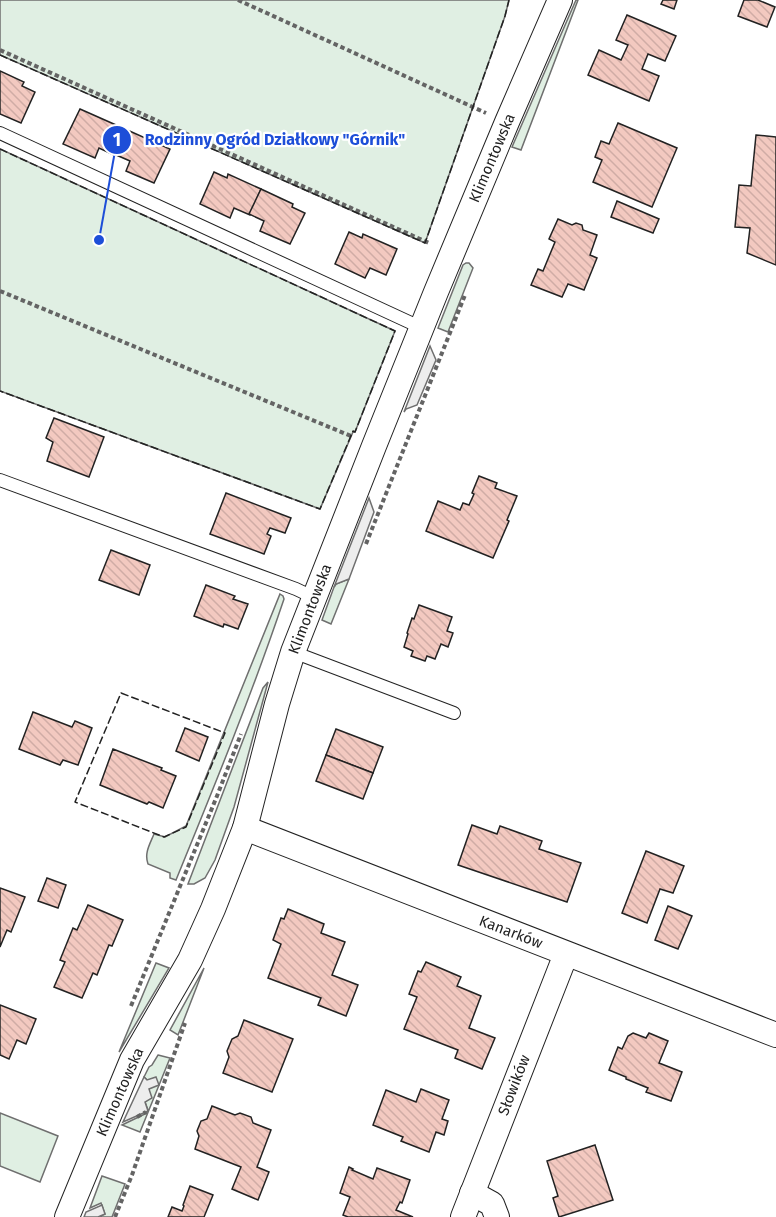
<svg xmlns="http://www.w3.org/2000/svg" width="776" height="1217" font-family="'Fira Sans',sans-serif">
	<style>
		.green { fill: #e0efe3; stroke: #6f6f6f; stroke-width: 1.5 }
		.parking { fill: #ededed; stroke: #6f6f6f; stroke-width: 1.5 }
		.building { fill: url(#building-back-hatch); stroke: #222; stroke-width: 1.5 }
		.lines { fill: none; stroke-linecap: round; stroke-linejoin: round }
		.service-casing { stroke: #222; stroke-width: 14 }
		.minor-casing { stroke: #222; stroke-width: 26 }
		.path { stroke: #646464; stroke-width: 4; stroke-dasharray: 4.5 3; stroke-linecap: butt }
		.service { stroke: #fff; stroke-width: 12 }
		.minor { stroke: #fff; stroke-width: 24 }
		.fence { stroke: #222; stroke-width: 1.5; stroke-dasharray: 8 3; stroke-linecap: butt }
		.labels { text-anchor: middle; stroke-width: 4.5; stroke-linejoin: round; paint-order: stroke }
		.street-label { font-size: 15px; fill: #222; stroke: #fff }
		.leader { fill: none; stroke: #1d4ed8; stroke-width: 2 }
		.callout-dot { fill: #1d4ed8; stroke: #fff; stroke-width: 2 }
		.mark-label { font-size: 18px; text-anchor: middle; font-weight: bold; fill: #fff }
		.callout-label { font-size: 16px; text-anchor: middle; font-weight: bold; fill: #1d4ed8; stroke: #fff; stroke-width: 4.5; stroke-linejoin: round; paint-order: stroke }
	</style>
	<defs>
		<pattern id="building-back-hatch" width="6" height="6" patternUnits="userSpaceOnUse" patternTransform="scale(1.5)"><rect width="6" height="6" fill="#f3c9c0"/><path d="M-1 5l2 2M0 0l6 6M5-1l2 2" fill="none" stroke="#d0aca5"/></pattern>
	</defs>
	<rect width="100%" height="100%" fill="#fff"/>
	<g class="green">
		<polygon points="0,0 509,0 505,16 425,243 0,55"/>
		<polygon points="576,0 578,0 521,150 512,147"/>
		<polygon points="0,149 395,331 355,432 353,432 320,509 0,391"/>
		<polygon points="466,263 469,263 473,268 448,332 438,328 463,265"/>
		<polygon points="349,579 331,624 322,620 334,587 336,584"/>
		<path d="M280 594 283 596 284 599C252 694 214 787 176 880L170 878V873L148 864C144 853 150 844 154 834L165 837 186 826Z"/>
		<polygon points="268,682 234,807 215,860 205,878 194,884 188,884 263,688"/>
		<polygon points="156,963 169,968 119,1052"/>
		<polygon points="204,968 178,1035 170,1030"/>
		<polygon points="158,1055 170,1058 140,1132 122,1125 147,1113 146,1112 148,1110 145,1102 149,1089 147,1080 144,1077 149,1067 152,1065"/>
		<polygon points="0,1113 58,1136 40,1182 0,1166"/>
		<polygon points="102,1176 125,1184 112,1217 98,1217 105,1214 101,1203 90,1208"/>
	</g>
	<g class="parking">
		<polygon points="430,346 436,360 417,405 406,409 404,412"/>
		<polygon points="369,498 374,512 349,579 336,584 334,587"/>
		<polygon points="144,1077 147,1080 156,1077 159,1085 149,1089 152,1098 145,1102 148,1111 123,1122"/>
		<polygon points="102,1205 105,1214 98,1217 84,1217 86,1212"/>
	</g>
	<g class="building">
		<polygon points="663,0 677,0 674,9 661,4"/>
		<polygon points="744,0 758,0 775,7 767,27 738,16"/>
		<polygon points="627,15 676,36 665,61 648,54 642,69 659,76 649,101 588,75 599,50 621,60 628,45 616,40"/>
		<polygon points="0,71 24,82 22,86 35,92 21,123 0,114"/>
		<polygon points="80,109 125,129 114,155 99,148 95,158 63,144"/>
		<polygon points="618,123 677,148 652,207 593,182 602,160 595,157 601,141 609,144"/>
		<polygon points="125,129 170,149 154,183 126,171 130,161 114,154"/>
		<polygon points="756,135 776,137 776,265 747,253 750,228 735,227 739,185 751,186"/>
		<polygon points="214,172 227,178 228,174 261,189 250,215 234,208 230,218 200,204"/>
		<polygon points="261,189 293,204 292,207 305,213 290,244 260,231 264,221 249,214"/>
		<polygon points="617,201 659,219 653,233 611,217"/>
		<polygon points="558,219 572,225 576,223 582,225 583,230 597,235 590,255 597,258 584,290 568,284 562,297 531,285 538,269 543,271 555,242 549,239"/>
		<polygon points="349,232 362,238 363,234 397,249 386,275 370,268 365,278 335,264"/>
		<polygon points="54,418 104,437 89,477 47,461 53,442 46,438"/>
		<polygon points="479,476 497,483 495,488 517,496 507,520 509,521 493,558 426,531 438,501 460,510 463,503 469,505 474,494 472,493"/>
		<polygon points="226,493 291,518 285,533 270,528 267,534 271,536 264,554 210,534"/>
		<polygon points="111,550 150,565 139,595 99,580"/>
		<polygon points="206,585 235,596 233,599 248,604 238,629 224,624 223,627 194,616"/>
		<polygon points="419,605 452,617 447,631 453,633 448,647 441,644 435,659 427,656 425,661 411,656 413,651 404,647 408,634 407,633 412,618 414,619"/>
		<polygon points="33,712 72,727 75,721 92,728 78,765 63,760 60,765 19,749"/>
		<polygon points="185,728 208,737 199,761 176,751"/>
		<polygon points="336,729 383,747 373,773 326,755"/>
		<polygon points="113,749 162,768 161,770 176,776 163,808 149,802 147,804 100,785"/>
		<polygon points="326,755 373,773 363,799 316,781"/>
		<polygon points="472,825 497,834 500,826 542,841 539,849 581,863 567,902 458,865"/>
		<polygon points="646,851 684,866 673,893 660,889 647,923 622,913"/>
		<polygon points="47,878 66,885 58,908 38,901"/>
		<polygon points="0,888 25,897 11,932 7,930 0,947"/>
		<polygon points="88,905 123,920 112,946 109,945 97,975 93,973 82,998 54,987 65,962 60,960 73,928 77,930"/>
		<polygon points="668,906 692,916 678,949 655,940"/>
		<polygon points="288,909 324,924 321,933 345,942 332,975 358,985 346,1016 318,1005 321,998 268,978 281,944 273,940 281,918 284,919"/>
		<polygon points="426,962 461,977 457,986 481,996 469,1028 495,1038 482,1069 455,1058 458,1050 404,1029 417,997 409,994 418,971 421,972"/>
		<polygon points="0,1005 36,1019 26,1044 17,1040 9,1059 0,1055"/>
		<polygon points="244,1020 293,1039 272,1092 223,1073 229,1057 227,1051 232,1039 238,1036"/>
		<polygon points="633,1033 646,1038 649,1033 668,1041 659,1063 682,1072 671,1101 646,1092 648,1088 626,1079 626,1077 609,1070 618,1047 622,1049 628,1036"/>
		<polygon points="421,1089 449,1100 442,1119 448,1121 444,1135 436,1132 429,1152 401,1141 403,1137 373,1125 386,1090 416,1102"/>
		<polygon points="212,1106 235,1115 240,1113 251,1117 253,1123 271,1130 257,1167 269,1172 258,1200 232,1189 241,1167 195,1149 199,1136 197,1131 201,1121 207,1119"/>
		<polygon points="595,1145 613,1200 559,1217 553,1198 558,1196 547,1161"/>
		<polygon points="349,1167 353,1169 352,1170 373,1179 377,1168 410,1180 402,1203 400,1202 396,1210 413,1217 348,1217 343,1215 350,1197 340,1193"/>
		<polygon points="190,1186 213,1195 204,1217 168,1217 172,1207 182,1211 184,1206 183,1205"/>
	</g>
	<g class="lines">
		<g class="service-casing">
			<g id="service">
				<polyline points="0,133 422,328"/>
				<polyline points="0,480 296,589 315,598"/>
				<polyline points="293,652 454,713"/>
			</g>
		</g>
		<g class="minor-casing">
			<g id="minor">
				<polyline points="245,828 776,1035"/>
				<polyline points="472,1193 492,1204 497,1217"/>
				<polyline points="67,1217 132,1060 190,960 213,909 245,828 277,704 293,652 374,446 436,292 507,122 560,0"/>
				<polyline points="463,1217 566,954"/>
			</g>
		</g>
		<g class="path">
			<polyline points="238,0 486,113"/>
			<polyline points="0,50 429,243"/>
			<polyline points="0,291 351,436"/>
			<polyline points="366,544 465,295"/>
			<polyline points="131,1006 217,796 241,734"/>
			<polyline points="137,1117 146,1112"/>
			<polyline points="115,1217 132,1175 185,1023"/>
		</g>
		<use href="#service" class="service"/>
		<use href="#minor" class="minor"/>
		<g class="fence">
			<polyline points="0,55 425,243 505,16 509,0"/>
			<polyline points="0,149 395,331 355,432 353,431 320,509 0,391"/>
			<polygon points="121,693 225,733 186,827 164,837 75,802"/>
		</g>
	</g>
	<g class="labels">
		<g class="street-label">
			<text transform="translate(492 158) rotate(-67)" y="5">Klimontowska</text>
			<text transform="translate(310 609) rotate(-69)" y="5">Klimontowska</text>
			<text transform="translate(511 932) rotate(21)" y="5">Kanarków</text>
			<text transform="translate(514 1085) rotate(-69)" y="5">Słowików</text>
			<text transform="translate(120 1092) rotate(-66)" y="5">Klimontowska</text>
		</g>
	</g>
	<path class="leader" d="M99 240L117 140"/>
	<g class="callout-dot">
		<circle cx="99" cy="240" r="6"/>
		<circle cx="117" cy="140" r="15"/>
	</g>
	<g class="mark-label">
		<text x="117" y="146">1</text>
	</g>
	<g class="callout-label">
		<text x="275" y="145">Rodzinny Ogród Działkowy "Górnik"</text>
	</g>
</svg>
